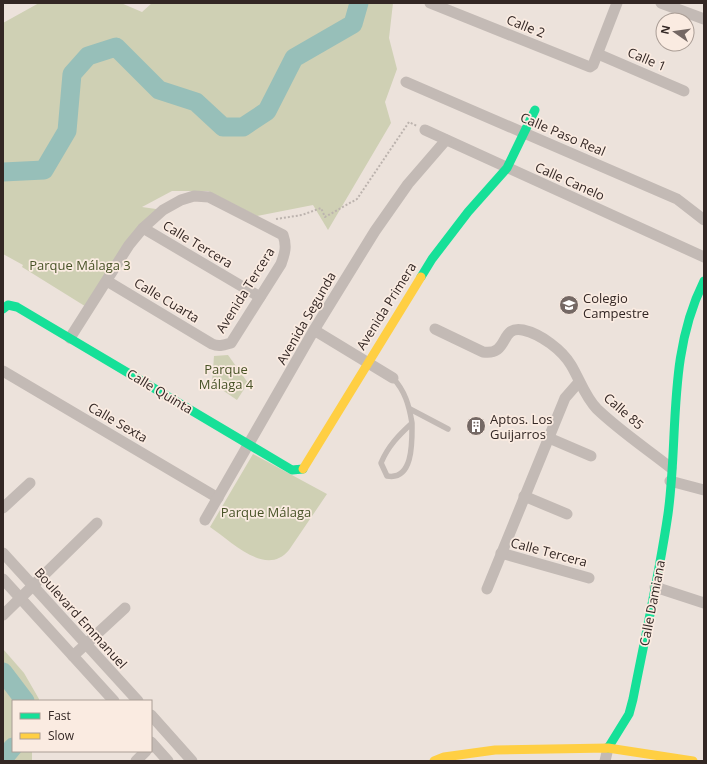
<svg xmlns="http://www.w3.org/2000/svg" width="707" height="764" font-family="'Open Sans',sans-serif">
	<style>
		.green { fill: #cfd0b4 }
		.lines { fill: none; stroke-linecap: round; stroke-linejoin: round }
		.river { stroke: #97bfb9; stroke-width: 19 }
		.path { stroke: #bcb3ae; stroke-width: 2; stroke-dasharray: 2 2; stroke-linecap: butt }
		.lane { stroke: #c3bab5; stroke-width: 5.5 }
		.street { stroke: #c3bab5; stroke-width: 11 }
		.fast { stroke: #16e098; stroke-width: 9 }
		.slow { stroke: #ffcf43; stroke-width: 9 }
		.labels { text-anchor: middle; stroke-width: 3.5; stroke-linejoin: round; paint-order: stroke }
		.street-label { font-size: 13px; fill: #332724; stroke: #faebe1 }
		.park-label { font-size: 13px; fill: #485327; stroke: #faebe1 }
		.poi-label { font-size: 13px; fill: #332724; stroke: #faebe1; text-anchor: start }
	</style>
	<rect width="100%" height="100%" fill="#ece2db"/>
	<g class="green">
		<polygon points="39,3 121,3 142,12 152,3 393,3 389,38 397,69 385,102 391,123 328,230 313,205 257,216 208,191 172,191 142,207 163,210 143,228 88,308 22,267 23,265 3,254 3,23"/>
		<polygon points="228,355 248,383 237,400 212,383 214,356"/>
		<path d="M253 454 327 494 289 550C266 578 231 541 210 527Z"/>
		<polygon points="3,649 24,673 39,699 39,701 13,701 13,751 32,751 32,761 3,761"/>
	</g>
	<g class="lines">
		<g class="river">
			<polyline points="3,172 44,170 67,131 72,74 88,56 116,47 159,90 196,102 223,127 243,127 267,111 294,58 353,24 359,3"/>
			<polyline points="3,672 25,701"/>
			<polyline points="3,759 13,747"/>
		</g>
		<polyline class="path" points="276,219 302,215 321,208 325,217 357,199 409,122 417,126"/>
		<g class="lane">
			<path d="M393 378C405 391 409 405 412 423 399 435 388 446 381 463L387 476C414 481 412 440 412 423"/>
			<polyline points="410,409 448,429"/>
		</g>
		<g class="street">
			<polyline points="430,3 590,67 593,65 617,3"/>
			<polyline points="661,3 704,19"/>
			<polyline points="598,54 684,91"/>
			<polyline points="406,82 677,199 704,220"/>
			<polyline points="425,130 704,257"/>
			<polyline points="143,228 260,297"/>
			<path d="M435 329 483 352C510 356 499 325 523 330 541 334 562 350 571 365 580 380 585 397 597 409 620 431 647 449 671 468"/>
			<polyline points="314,330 393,378"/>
			<path d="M70 338 129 245 143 228 163 210 181 200 194 196 209 197 283 235C287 246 285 253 281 264L231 343C224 345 219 347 212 344L107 281"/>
			<polyline points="3,371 218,498"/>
			<polyline points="549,438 591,456"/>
			<polyline points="670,481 704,490"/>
			<polyline points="524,496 567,514"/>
			<polyline points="3,508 30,483"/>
			<polyline points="205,520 314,330 375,231 408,184 446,140"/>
			<polyline points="3,553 138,701"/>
			<polyline points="501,553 589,578"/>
			<polyline points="3,579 114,701"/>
			<polyline points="655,587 704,603"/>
			<polyline points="487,589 565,398 579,382"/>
			<polyline points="3,615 97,523"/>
			<polyline points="73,656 125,608"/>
			<polyline points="151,715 192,761"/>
			<polyline points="151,742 168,761"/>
			<polyline points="136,761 146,751"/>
			<polyline points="605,761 608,748"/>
		</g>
		<g class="fast">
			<polyline points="421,277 432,259 468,212 507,168 535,110"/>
			<polyline points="3,309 8,305 17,307 292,470 303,469"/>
			<path d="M608 748 629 714 633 699C645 637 659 576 668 514 679 434 667 355 704 281"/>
		</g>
		<g class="slow">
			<polyline points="303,469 421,277"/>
			<polyline points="434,761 444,757 495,750 608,748 693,761"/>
		</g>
	</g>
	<defs>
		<g id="school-disc" transform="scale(1)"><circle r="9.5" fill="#746864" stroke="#faebe1"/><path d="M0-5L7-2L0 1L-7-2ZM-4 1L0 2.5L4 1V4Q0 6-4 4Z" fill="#fff"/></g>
		<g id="building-disc" transform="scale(1)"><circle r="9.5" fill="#746864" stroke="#faebe1"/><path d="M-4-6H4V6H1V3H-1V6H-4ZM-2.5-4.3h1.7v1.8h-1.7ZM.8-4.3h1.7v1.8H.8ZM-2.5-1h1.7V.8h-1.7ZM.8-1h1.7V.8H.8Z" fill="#fff"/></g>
	</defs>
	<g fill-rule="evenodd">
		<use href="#school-disc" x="569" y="305"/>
		<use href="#building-disc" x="476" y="426"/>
	</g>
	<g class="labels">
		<g class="street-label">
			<text transform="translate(526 26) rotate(22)" y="5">Calle 2</text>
			<text transform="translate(647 59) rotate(23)" y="5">Calle 1</text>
			<text transform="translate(563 134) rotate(23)" y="5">Calle Paso Real</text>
			<text transform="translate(570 181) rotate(24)" y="5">Calle Canelo</text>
			<text transform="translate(198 244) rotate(31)" y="5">Calle Tercera</text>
			<text transform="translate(245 290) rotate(-58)" y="5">Avenida Tercera</text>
			<text transform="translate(167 300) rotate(31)" y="5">Calle Cuarta</text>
			<text transform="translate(386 306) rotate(-58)" y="5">Avenida Primera</text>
			<text transform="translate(306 318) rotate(-60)" y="5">Avenida Segunda</text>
			<text transform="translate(160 391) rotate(31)" y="5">Calle Quinta</text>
			<text transform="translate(624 411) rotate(41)" y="5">Calle 85</text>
			<text transform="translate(118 422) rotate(30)" y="5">Calle Sexta</text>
			<text transform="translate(549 552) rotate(15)" y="5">Calle Tercera</text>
			<text transform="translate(652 603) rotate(-79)" y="5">Calle Damiana</text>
			<text transform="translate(81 618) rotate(48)" y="5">Boulevard Emmanuel</text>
		</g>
		<g class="park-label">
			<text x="80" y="270">Parque Málaga 3</text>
			<text x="226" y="374">Parque<tspan x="226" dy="15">Málaga 4</tspan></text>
			<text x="266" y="517">Parque Málaga</text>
		</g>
		<g class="poi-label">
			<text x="583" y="303">Colegio<tspan x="583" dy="15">Campestre</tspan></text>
			<text x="490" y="424">Aptos. Los<tspan x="490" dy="15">Guijarros</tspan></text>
		</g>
	</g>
	<rect width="707" height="764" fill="none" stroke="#332724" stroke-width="8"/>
	<rect x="12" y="700" width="140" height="52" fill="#faebe1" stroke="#aa9d95"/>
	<rect x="20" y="713" width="20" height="6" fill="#16e098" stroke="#aa9d95"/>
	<text x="48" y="720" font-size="12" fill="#332724">Fast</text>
	<rect x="20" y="733" width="20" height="6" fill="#ffcf43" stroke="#aa9d95"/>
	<text x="48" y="740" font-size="12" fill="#332724">Slow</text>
	<g transform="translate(675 32) rotate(283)"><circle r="19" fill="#faebe1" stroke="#aa9d95"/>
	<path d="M0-3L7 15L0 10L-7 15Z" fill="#746864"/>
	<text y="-6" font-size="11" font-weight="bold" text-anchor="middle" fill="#332724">N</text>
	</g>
</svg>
